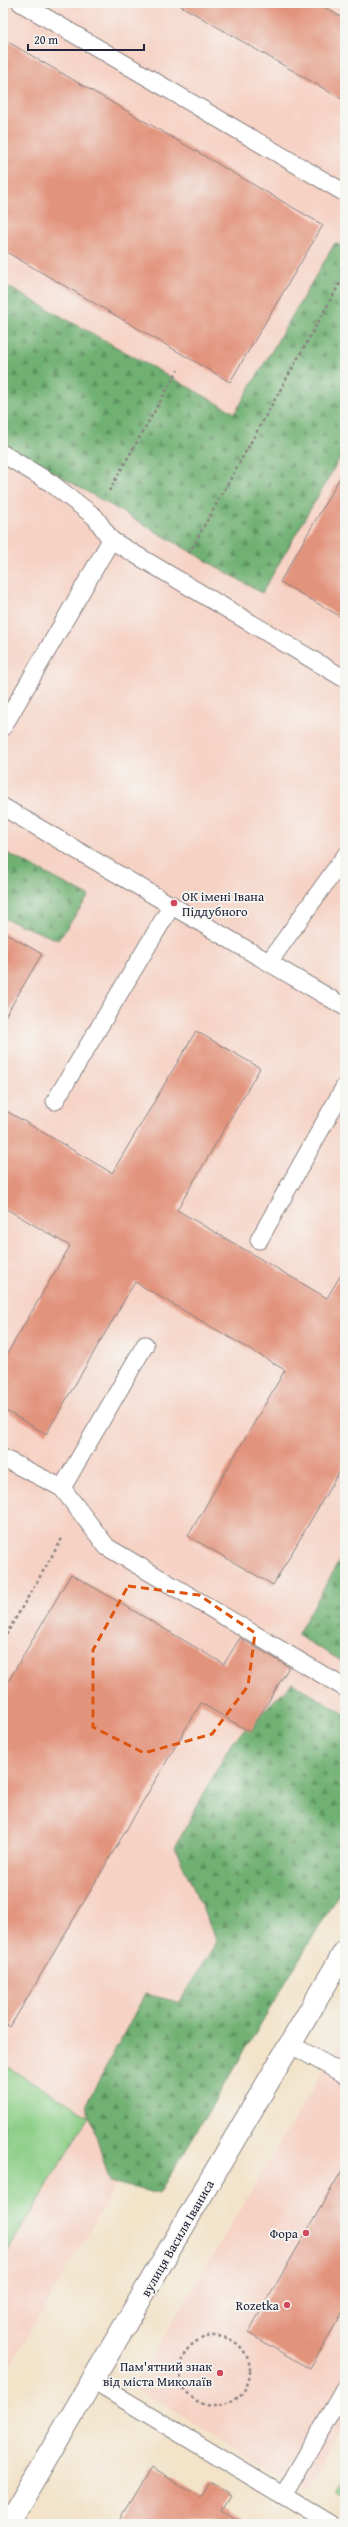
<svg xmlns="http://www.w3.org/2000/svg" width="348" height="2527" font-family="'Gentium Book Plus',serif">
	<style>
		.built { fill: #f6d2c4 }
		.green { fill: #8acd85; stroke: #567860 }
		.forest { fill: url(#forest-firs); stroke: #486956 }
		.building { fill: #e2937b }
		.lines { fill: none; stroke-linecap: round; stroke-linejoin: round }
		.service-casing { stroke: #8a8282; stroke-width: 19 }
		.minor-casing { stroke: #8a8282; stroke-width: 24 }
		.path { stroke: #8a8282; stroke-width: 2.5; stroke-dasharray: 3 3; stroke-linecap: butt }
		.service { stroke: #fff; stroke-width: 17 }
		.minor { stroke: #fff; stroke-width: 22 }
		.marked { fill: none; stroke: #de560e; stroke-width: 3; stroke-dasharray: 8 5; stroke-linejoin: round }
		.poi-dot { fill: #d1495b; stroke: #f6f6f2; stroke-width: 1.5 }
		.labels { text-anchor: middle; stroke-width: 3.5; stroke-linejoin: round; paint-order: stroke }
		.poi-label { font-size: 13px; fill: #22223b; stroke: #f6f6f2; text-anchor: end }
		.street-label { font-size: 13px; fill: #22223b; stroke: #f6f6f2 }
	</style>
	<defs>
		<pattern id="forest-firs" width="22" height="20" patternUnits="userSpaceOnUse"><rect width="22" height="20" fill="#6fb072"/><path d="M5 1l3.5 6h-7zM16 11l3.5 6h-7z" fill="#5b8f5f"/></pattern>
	</defs>
	<rect width="100%" height="100%" fill="#f6f6f2"/>
	<filter id="ink" filterUnits="userSpaceOnUse"><feTurbulence type="fractalNoise" baseFrequency=".025" numOctaves="2"/><feDisplacementMap in="SourceGraphic" scale="8" xChannelSelector="R" yChannelSelector="G"/><feConvolveMatrix kernelMatrix="1 2 1 2 8 2 1 2 1" color-interpolation-filters="sRGB"/></filter>
	<filter id="wash" filterUnits="userSpaceOnUse"><feTurbulence type="fractalNoise" baseFrequency=".012" numOctaves="4" result="noise"/><feDisplacementMap in="SourceGraphic" scale="16" xChannelSelector="R" yChannelSelector="G"/><feGaussianBlur stdDeviation="0.9" result="paint"/><feColorMatrix in="noise" values="0 0 0 0 0 0 0 0 0 0 0 0 0 0 0 0 0 1.4 0 .05"/><feComposite in="paint" operator="in"/></filter>
	<g filter="url(#wash)">
		<rect width="100%" height="100%" fill="#f2e3c9"/>
		<g class="built">
			<polygon points="3,3 335,3 345,9 345,1798 3,2378"/>
			<polygon points="345,2035 345,2425 305,2489 133,2387"/>
		</g>
		<g class="green">
			<polygon points="3,2064 89,2116 3,2259"/>
			<polygon points="345,2471 345,2497 334,2491"/>
		</g>
		<g class="forest">
			<polygon points="335,243 345,248 345,449 262,593 3,443 3,284 235,413"/>
			<polygon points="3,851 89,896 58,940 3,918"/>
			<polygon points="345,1551 345,1663 297,1635"/>
			<polygon points="292,1683 345,1714 345,1883 159,2194 110,2182 86,2104 145,1994 179,2002 217,1941 175,1847 232,1742"/>
		</g>
		<g id="blocks">
			<g class="building">
				<polygon points="176,3 317,3 345,19 345,101"/>
				<polygon points="3,39 323,225 230,382 3,250"/>
				<polygon points="345,469 345,619 280,582"/>
				<polygon points="3,932 42,954 3,1020"/>
				<polygon points="196,1031 260,1068 177,1210 327,1298 345,1268 345,1462 273,1585 188,1536 285,1370 135,1282 46,1434 3,1409 3,1361 70,1246 3,1207 3,1109 112,1173"/>
				<polygon points="71,1574 224,1664 240,1638 289,1667 250,1732 201,1703 10,2027 3,2023 3,1690"/>
				<polygon points="345,2165 345,2308 310,2369 248,2333"/>
				<polygon points="151,2468 201,2498 210,2482 231,2495 222,2510 246,2524 117,2524"/>
			</g>
		</g>
	</g>
	<g filter="url(#ink)">
		<use href="#blocks" fill-opacity="0" stroke="#8a8282" stroke-width="1"/>
		<g class="lines">
			<g class="service-casing">
				<g id="service">
					<polyline points="21,3 345,193"/>
					<polyline points="3,454 51,483 95,517 111,540 3,727"/>
					<polyline points="111,540 345,679"/>
					<polyline points="3,807 345,1007"/>
					<polyline points="269,962 345,856"/>
					<polyline points="55,1101 172,905"/>
					<polyline points="259,1240 345,1086"/>
					<polyline points="3,1458 62,1488 107,1547 345,1688"/>
					<polyline points="62,1488 145,1345"/>
					<polyline points="290,2044 345,2075"/>
					<polyline points="93,2381 330,2524"/>
					<polyline points="283,2496 345,2388"/>
				</g>
			</g>
			<g class="minor-casing">
				<polyline id="minor" points="8,2524 345,1951"/>
			</g>
			<g class="path">
				<polyline points="109,491 178,370"/>
				<polyline points="189,553 345,274"/>
				<polyline points="3,1640 63,1537"/>
				<circle cx="215" cy="2371" r="35"/>
			</g>
			<use href="#service" class="service"/>
			<use href="#minor" class="minor"/>
		</g>
	</g>
	<path class="marked" d="M128 1586 199 1595 255 1633 248 1686 212 1734 144 1753 93 1727V1650Z"/>
	<g class="poi-dot">
		<circle cx="174" cy="903" r="4"/>
		<circle cx="306" cy="2233" r="4"/>
		<circle cx="287" cy="2305" r="4"/>
		<circle cx="220" cy="2373" r="4"/>
	</g>
	<g class="labels">
		<g class="poi-label">
			<text x="182" y="901" text-anchor="start">ОК імені Івана<tspan x="182" dy="15">Піддубного</tspan></text>
			<text x="298" y="2238">Фора</text>
			<text x="279" y="2310">Rozetka</text>
			<text x="212" y="2371">Пам'ятний знак<tspan x="212" dy="15">від міста Миколаїв</tspan></text>
		</g>
		<g class="street-label">
			<text transform="translate(177 2238) rotate(-60)" y="5">вулиця Василя Іваниса</text>
		</g>
	</g>
	<rect width="348" height="2527" fill="none" stroke="#f6f6f2" stroke-width="16"/>
	<path d="M28 44v6h116v-6" fill="none" stroke="#22223b" stroke-width="2"/>
	<text x="34" y="44" font-size="12" fill="#22223b" stroke="#f6f6f2" stroke-width="3" paint-order="stroke">20 m</text>
</svg>
